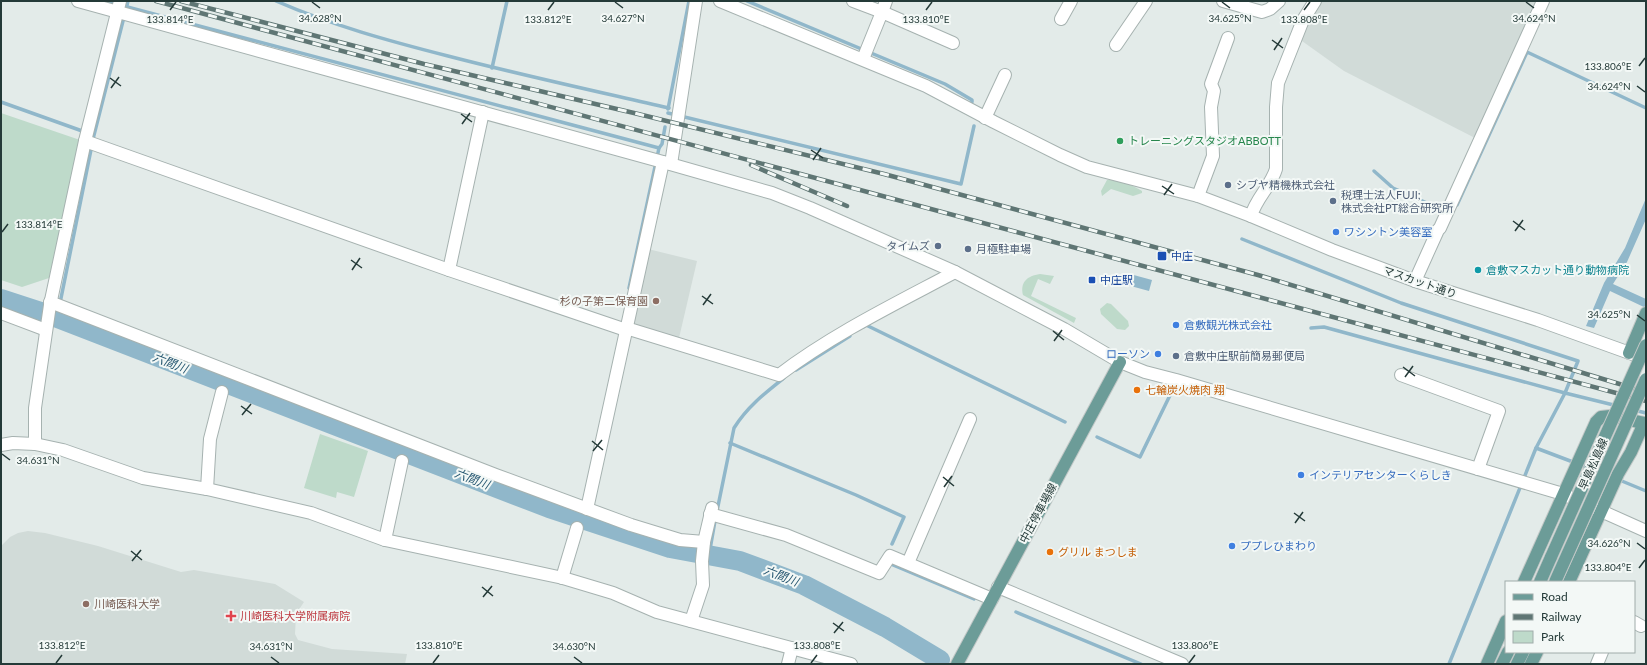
<svg xmlns="http://www.w3.org/2000/svg" width="1647" height="665" font-family="Lato,'Noto Sans JP',sans-serif">
	<style>
		.built { fill: #d1dbd8 }
		.green { fill: #bedaca }
		.water { fill: #90b7ca }
		.lines { fill: none; stroke-linecap: round; stroke-linejoin: round }
		.stream { stroke: #90b7ca; stroke-width: 3.5 }
		.river { stroke: #90b7ca; stroke-width: 20 }
		.minor-casing { stroke: #a6b2b0; stroke-width: 14 }
		.major-casing { stroke: #c2c8c7; stroke-width: 14 }
		.minor { stroke: #fff; stroke-width: 12 }
		.major { stroke: #6c9c98; stroke-width: 12 }
		.rail-casing { stroke: #5f7674; stroke-width: 4.5 }
		.rail { stroke: #f3f8f6; stroke-width: 3; stroke-dasharray: 9; stroke-linecap: butt }
		.major-bridge-casing { stroke: #c2c8c7; stroke-width: 14; stroke-linecap: butt }
		.major-bridge { stroke: #6c9c98; stroke-width: 12 }
		.ticks { fill: none; stroke: #243a38; stroke-width: 1.5 }
		.leisure-dot { fill: #2e9e5b; stroke: #f3f8f6; stroke-width: 1.5 }
		.service-dot { fill: #5c6f8a; stroke: #f3f8f6; stroke-width: 1.5 }
		.shop-dot { fill: #3f7fe0; stroke: #f3f8f6; stroke-width: 1.5 }
		.transit-dot { fill: #1a4fb4; stroke: #f3f8f6; stroke-width: 1.5 }
		.culture-dot { fill: #0f9aa8; stroke: #f3f8f6; stroke-width: 1.5 }
		.education-dot { fill: #8d6e63; stroke: #f3f8f6; stroke-width: 1.5 }
		.food-dot { fill: #e8710a; stroke: #f3f8f6; stroke-width: 1.5 }
		.health-dot { fill: #e0444e; stroke: #f3f8f6; stroke-width: 1.5 }
		.labels { text-anchor: middle; stroke-width: 4; stroke-linejoin: round; paint-order: stroke }
		.leisure-label { font-size: 11px; fill: #27864d; stroke: #f3f8f6; text-anchor: start }
		.service-label { font-size: 11px; fill: #4e5e75; stroke: #f3f8f6; text-anchor: start }
		.shop-label { font-size: 11px; fill: #366cbe; stroke: #f3f8f6; text-anchor: start }
		.transit-label { font-size: 11px; fill: #164399; stroke: #f3f8f6; text-anchor: start }
		.culture-label { font-size: 11px; fill: #0d838f; stroke: #f3f8f6; text-anchor: start }
		.street-label { font-size: 11px; fill: #243a38; stroke: #f3f8f6 }
		.education-label { font-size: 11px; fill: #785e54; stroke: #f3f8f6; text-anchor: end }
		.food-label { font-size: 11px; fill: #c56008; stroke: #f3f8f6; text-anchor: start }
		.health-label { font-size: 11px; fill: #be3a42; stroke: #f3f8f6; text-anchor: start }
		.water-label { font-size: 12px; font-style: italic; fill: #255670; stroke: #f3f8f6 }
		.ticks-label { font-size: 10px; text-anchor: middle; fill: #243a38; stroke: #f3f8f6; stroke-width: 4; stroke-linejoin: round; paint-order: stroke }
	</style>
	<rect width="100%" height="100%" fill="#e3ebe9"/>
	<g class="built">
		<polygon points="1318,1 1539,1 1477,139 1344,71 1302,41 1300,38"/>
		<polygon points="648,249 697,261 679,338 632,324"/>
		<polygon points="28,531 45,533 98,546 181,572 194,570 275,584 304,602 296,614 295,634 298,640 332,649 407,654 405,664 1,664 1,546 10,537 18,533"/>
	</g>
	<g class="green">
		<polygon points="1,113 80,140 49,278 22,287 1,280"/>
		<path d="M1107 180C1118 179 1133 185 1142 191V193L1133 196 1111 189 1102 196 1101 191Z"/>
		<path d="M1040 274 1054 276 1050 284 1038 279 1031 296 1076 318 1074 323 1023 295C1020 282 1027 276 1040 274Z"/>
		<polygon points="1107,303 1111,304 1128,321 1129,326 1125,330 1117,329 1101,314 1100,309"/>
		<polygon points="320,434 368,451 354,497 337,492 336,498 304,488"/>
	</g>
	<g class="water">
		<polygon points="1646,198 1646,219 1627,262 1613,284 1646,299 1646,308 1610,291 1594,328 1586,326 1604,283 1625,248"/>
		<polygon points="1130,274 1152,280 1149,291 1127,285"/>
	</g>
	<g class="lines">
		<g class="stream">
			<polyline points="105,1 659,148 662,144 665,127"/>
			<path d="M276 1C331 25 389 41 448 56 521 75 595 91 669 108"/>
			<polyline points="747,1 945,84 972,100 972,102"/>
			<polyline points="126,9 128,1"/>
			<polyline points="492,68 507,1"/>
			<polyline points="1,102 85,132"/>
			<polyline points="668,109 689,1"/>
			<polyline points="668,113 961,184 974,126"/>
			<polyline points="1374,171 1393,188 1445,211"/>
			<polyline points="1457,205 1527,52 1646,108"/>
			<polyline points="1242,239 1401,303 1578,361 1565,393 1324,327 1311,328"/>
			<polyline points="629,288 659,148"/>
			<polyline points="57,318 94,135 124,17"/>
			<polyline points="863,327 866,325 1065,422"/>
			<polyline points="796,370 850,336"/>
			<polyline points="1097,437 1140,457 1174,387"/>
			<polyline points="730,443 856,495 904,517 892,544"/>
			<polyline points="1536,448 1602,473"/>
			<polyline points="1617,479 1646,491"/>
			<path d="M717 511 734 428C747 407 765 393 784 378"/>
			<polyline points="579,518 581,509"/>
			<polyline points="709,555 715,521"/>
			<polyline points="893,565 974,599"/>
			<polyline points="1016,612 1141,664"/>
			<polyline points="1449,664 1536,448 1565,393 1646,413"/>
		</g>
		<polyline class="river" points="1,299 47,314 549,508 670,548 740,561 804,585 885,627 940,660"/>
		<g class="minor-casing">
			<g id="minor">
				<polyline points="78,1 663,162 772,193 810,208 955,272 1064,329 1120,362 1145,372 1176,380 1563,494 1646,531"/>
				<polyline points="720,1 926,86 994,122 1060,155 1087,167 1198,196 1251,216 1332,250 1415,281 1538,320 1638,356"/>
				<polyline points="853,1 882,12 886,1"/>
				<polyline points="1223,1 1262,12 1270,9 1279,1"/>
				<polyline points="1061,19 1071,1"/>
				<polyline points="1116,45 1146,1"/>
				<polyline points="863,59 882,12 953,43"/>
				<polyline points="985,118 1005,75"/>
				<polyline points="85,141 449,270 626,330"/>
				<polyline points="671,164 696,1"/>
				<polyline points="1198,196 1213,156 1211,107 1214,91 1211,84 1228,38"/>
				<path d="M1251 216C1256 198 1271 186 1276 169V107L1278 83 1303 20 1315 1"/>
				<polyline points="449,270 483,112"/>
				<polyline points="1415,281 1438,230 1440,228 1543,1"/>
				<polyline points="50,302 496,475 631,525 680,540 704,542"/>
				<polyline points="1,313 46,330"/>
				<path d="M626 328 779 375C833 334 895 304 955 272"/>
				<polyline points="1401,375 1499,411 1478,469"/>
				<polyline points="35,444 35,408 50,305 85,141 120,1"/>
				<polyline points="1,445 13,443 35,444 63,450 143,478 207,489 311,513 385,540 563,578 613,593 657,612 851,664"/>
				<polyline points="207,489 210,439 222,392"/>
				<polyline points="587,509 663,162"/>
				<polyline points="710,514 786,535 879,573 890,556 992,599"/>
				<polyline points="385,540 402,461"/>
				<polyline points="908,563 970,419"/>
				<polyline points="562,578 577,528"/>
				<polyline points="998,587 1182,664"/>
				<polyline points="691,621 703,585 702,561 704,542 712,508"/>
				<polyline points="1634,622 1641,626"/>
				<polyline points="788,664 792,648"/>
				<polyline points="1597,664 1602,652"/>
			</g>
		</g>
		<g class="major-casing">
			<g id="major">
				<polyline points="1629,353 1646,313"/>
				<polyline points="1524,582 1596,422 1601,417 1610,416 1644,423 1631,452 1618,474 1569,582"/>
				<polyline points="1540,582 1551,557"/>
				<polyline points="957,664 1120,362"/>
				<polyline points="1487,664 1506,621"/>
				<polyline points="1502,664 1508,652"/>
				<polyline points="1517,664 1523,652"/>
				<polyline points="1531,664 1537,652"/>
			</g>
		</g>
		<use href="#minor" class="minor"/>
		<use href="#major" class="major"/>
		<g class="rail-casing">
			<g id="rail">
				<polyline points="156,1 1646,401"/>
				<polyline points="181,1 424,64 634,113 884,174 1258,275 1646,392"/>
				<polyline points="751,165 847,206"/>
			</g>
		</g>
		<use href="#rail" class="rail"/>
		<g class="major-bridge-casing">
			<g id="major-bridge">
				<polyline points="1551,557 1646,345"/>
				<polyline points="1555,582 1646,379"/>
			</g>
		</g>
		<use href="#major-bridge" class="major-bridge"/>
	</g>
	<path class="ticks" d="M312 2 320 8M615 2 623 8M1222 2 1230 8M1526 2 1534 8M170 10 176 2M548 10 554 2M926 10 932 2M1304 10 1310 2M1272 40 1283 48M1274 50 1282 38M1639 66 1645 58M110 78 121 86M1637 86 1645 92M111 88 119 77M461 114 472 122M462 124 470 113M811 150 823 158M813 160 821 148M1162 186 1174 194M1164 195 1172 184M1513 221 1525 230M1515 231 1523 220M2 232 8 224M351 260 362 268M352 270 360 258M702 296 713 304M703 305 711 294M1637 315 1645 321M1053 331 1064 340M1054 341 1062 330M1403 367 1415 376M1405 377 1413 366M241 406 252 414M242 415 251 404M592 441 603 450M593 451 602 440M2 454 10 460M943 477 954 486M944 487 952 476M1294 513 1305 521M1295 523 1303 512M1637 543 1645 549M131 551 142 560M132 561 141 550M1639 568 1645 560M482 587 493 596M483 597 492 586M833 623 844 631M834 633 843 622M271 657 279 663M574 657 582 663M56 663 62 655M433 663 439 655M811 663 817 655M1189 663 1195 655"/>
	<circle class="leisure-dot" cx="1120" cy="141" r="4"/>
	<g class="service-dot">
		<circle cx="1228" cy="185" r="4"/>
		<circle cx="1333" cy="201" r="4"/>
		<circle cx="938" cy="246" r="4"/>
		<circle cx="968" cy="249" r="4"/>
		<circle cx="1176" cy="356" r="4"/>
	</g>
	<g class="shop-dot">
		<circle cx="1336" cy="232" r="4"/>
		<circle cx="1176" cy="325" r="4"/>
		<circle cx="1158" cy="354" r="4"/>
		<circle cx="1301" cy="475" r="4"/>
		<circle cx="1232" cy="546" r="4"/>
	</g>
	<g class="transit-dot">
		<rect x="1157" y="251" width="10" height="10" rx="2"/>
		<rect x="1088" y="276" width="8" height="8" rx="2"/>
	</g>
	<circle class="culture-dot" cx="1478" cy="270" r="4"/>
	<g class="education-dot">
		<circle cx="656" cy="301" r="4"/>
		<circle cx="86" cy="604" r="4"/>
	</g>
	<g class="food-dot">
		<circle cx="1137" cy="390" r="4"/>
		<circle cx="1050" cy="552" r="4"/>
	</g>
	<path class="health-dot" d="M229 610h4v4h4v4h-4v4h-4v-4h-4v-4h4z"/>
	<g class="labels">
		<g class="leisure-label">
			<text x="1128" y="145">トレーニングスタジオABBOTT</text>
		</g>
		<g class="service-label">
			<text x="1236" y="189">シブヤ精機株式会社</text>
			<text x="1341" y="199">税理士法人FUJI;<tspan x="1341" dy="13">株式会社PT総合研究所</tspan></text>
			<text x="930" y="250" text-anchor="end">タイムズ</text>
			<text x="976" y="253">月極駐車場</text>
			<text x="1184" y="360">倉敷中庄駅前簡易郵便局</text>
		</g>
		<g class="shop-label">
			<text x="1344" y="236">ワシントン美容室</text>
			<text x="1184" y="329">倉敷観光株式会社</text>
			<text x="1150" y="358" text-anchor="end">ローソン</text>
			<text x="1309" y="479">インテリアセンターくらしき</text>
			<text x="1240" y="550">ププレひまわり</text>
		</g>
		<g class="transit-label">
			<text x="1171" y="260">中庄</text>
			<text x="1100" y="284">中庄駅</text>
		</g>
		<g class="culture-label">
			<text x="1486" y="274">倉敷マスカット通り動物病院</text>
		</g>
		<g class="street-label">
			<text transform="translate(1420 282) rotate(19)" y="4">マスカット通り</text>
			<text transform="translate(1593 464) rotate(-66)" y="4">早島松島線</text>
			<text transform="translate(1038 513) rotate(-62)" y="4">中庄停車場線</text>
		</g>
		<g class="education-label">
			<text x="648" y="305">杉の子第二保育園</text>
			<text x="94" y="608" text-anchor="start">川崎医科大学</text>
		</g>
		<g class="food-label">
			<text x="1145" y="394">七輪炭火焼肉 翔</text>
			<text x="1058" y="556">グリル まつしま</text>
		</g>
		<g class="health-label">
			<text x="240" y="620">川崎医科大学附属病院</text>
		</g>
		<g class="water-label">
			<text transform="translate(170 363) rotate(21)" y="4">六間川</text>
			<text transform="translate(472 479) rotate(21)" y="4">六間川</text>
			<text transform="translate(781 576) rotate(21)" y="4">六間川</text>
		</g>
	</g>
	<g class="ticks-label">
		<text x="320" y="22">34.628°N</text>
		<text x="623" y="22">34.627°N</text>
		<text x="1230" y="22">34.625°N</text>
		<text x="1534" y="22">34.624°N</text>
		<text x="170" y="23">133.814°E</text>
		<text x="548" y="23">133.812°E</text>
		<text x="926" y="23">133.810°E</text>
		<text x="1304" y="23">133.808°E</text>
		<text x="1608" y="70">133.806°E</text>
		<text x="1609" y="90">34.624°N</text>
		<text x="39" y="228">133.814°E</text>
		<text x="1609" y="318">34.625°N</text>
		<text x="38" y="464">34.631°N</text>
		<text x="1609" y="547">34.626°N</text>
		<text x="1608" y="571">133.804°E</text>
		<text x="62" y="649">133.812°E</text>
		<text x="439" y="649">133.810°E</text>
		<text x="817" y="649">133.808°E</text>
		<text x="1195" y="649">133.806°E</text>
		<text x="271" y="650">34.631°N</text>
		<text x="574" y="650">34.630°N</text>
	</g>
	<rect width="1647" height="665" fill="none" stroke="#243a38" stroke-width="4"/>
	<rect x="1505" y="581" width="130" height="72" fill="#f3f8f6" stroke="#a0acaa"/>
	<rect x="1513" y="594" width="20" height="6" fill="#6c9c98" stroke="#a0acaa"/>
	<text x="1541" y="601" font-size="12" fill="#243a38">Road</text>
	<rect x="1513" y="614" width="20" height="6" fill="#5f7674" stroke="#a0acaa"/>
	<text x="1541" y="621" font-size="12" fill="#243a38">Railway</text>
	<rect x="1513" y="631" width="20" height="12" fill="#bedaca" stroke="#a0acaa"/>
	<text x="1541" y="641" font-size="12" fill="#243a38">Park</text>
</svg>
